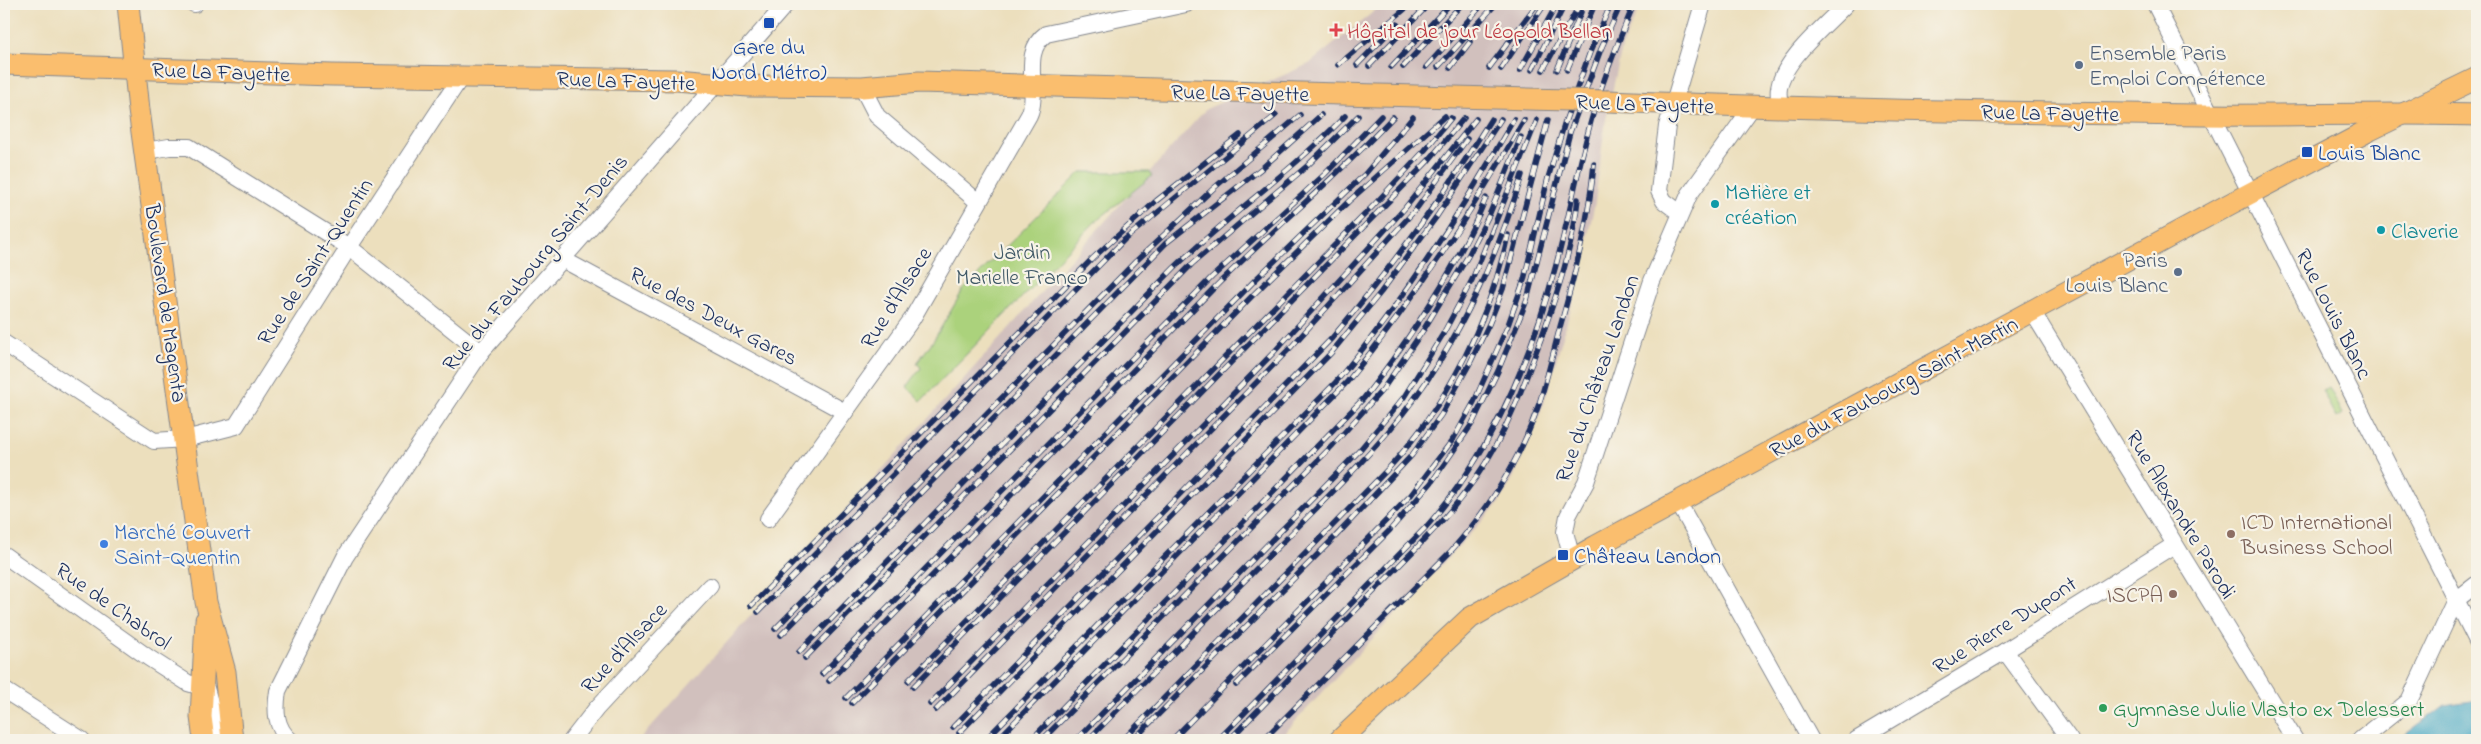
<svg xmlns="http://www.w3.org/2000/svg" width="2481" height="744" font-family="'Indie Flower',sans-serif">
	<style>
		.industrial { fill: #d1c0bd }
		.green { fill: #abd27c; stroke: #63806d }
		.water { fill: #44a7c4; stroke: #306b91 }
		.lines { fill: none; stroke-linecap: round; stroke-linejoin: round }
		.minor-casing { stroke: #84878e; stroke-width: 18 }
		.major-casing { stroke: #84878e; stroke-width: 23 }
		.minor { stroke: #fff; stroke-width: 16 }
		.major { stroke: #fabe6e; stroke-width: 21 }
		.rail-casing { stroke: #1b2f5e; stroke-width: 5.5 }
		.rail { stroke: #f7f3e8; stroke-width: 4; stroke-dasharray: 11; stroke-linecap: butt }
		.major-bridge-casing { stroke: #84878e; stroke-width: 23; stroke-linecap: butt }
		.major-bridge { stroke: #fabe6e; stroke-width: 21 }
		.transit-dot { fill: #1a4fb4; stroke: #f7f3e8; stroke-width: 2 }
		.health-dot { fill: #e0444e; stroke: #f7f3e8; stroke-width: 2 }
		.service-dot { fill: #5c6f8a; stroke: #f7f3e8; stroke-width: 2 }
		.culture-dot { fill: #0f9aa8; stroke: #f7f3e8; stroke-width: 2 }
		.education-dot { fill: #8d6e63; stroke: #f7f3e8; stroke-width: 2 }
		.shop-dot { fill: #3f7fe0; stroke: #f7f3e8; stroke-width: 2 }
		.leisure-dot { fill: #2e9e5b; stroke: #f7f3e8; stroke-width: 2 }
		.labels { text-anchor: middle; stroke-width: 4.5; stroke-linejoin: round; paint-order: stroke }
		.health-label { font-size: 22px; fill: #be3a42; stroke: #f7f3e8; text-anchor: start }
		.transit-label { font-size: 22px; fill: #164399; stroke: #f7f3e8; text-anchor: start }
		.service-label { font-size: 22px; fill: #4e5e75; stroke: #f7f3e8; text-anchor: start }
		.street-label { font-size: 22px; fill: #1b2f5e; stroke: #f7f3e8 }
		.culture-label { font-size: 22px; fill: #0d838f; stroke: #f7f3e8; text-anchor: start }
		.park-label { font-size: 22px; fill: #3f5866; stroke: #f7f3e8 }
		.education-label { font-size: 22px; fill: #785e54; stroke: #f7f3e8; text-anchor: start }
		.shop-label { font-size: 22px; fill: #366cbe; stroke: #f7f3e8; text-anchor: start }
		.leisure-label { font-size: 22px; fill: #27864d; stroke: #f7f3e8; text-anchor: start }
	</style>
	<rect width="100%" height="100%" fill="#f7f3e8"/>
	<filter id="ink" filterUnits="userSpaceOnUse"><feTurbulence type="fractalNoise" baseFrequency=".02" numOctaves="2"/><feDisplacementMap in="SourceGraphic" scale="10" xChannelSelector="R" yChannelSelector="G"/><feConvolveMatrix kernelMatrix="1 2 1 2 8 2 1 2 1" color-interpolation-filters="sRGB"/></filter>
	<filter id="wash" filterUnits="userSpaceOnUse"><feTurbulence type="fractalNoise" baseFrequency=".0096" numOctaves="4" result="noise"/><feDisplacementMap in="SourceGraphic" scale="20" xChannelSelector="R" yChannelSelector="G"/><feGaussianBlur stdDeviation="1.12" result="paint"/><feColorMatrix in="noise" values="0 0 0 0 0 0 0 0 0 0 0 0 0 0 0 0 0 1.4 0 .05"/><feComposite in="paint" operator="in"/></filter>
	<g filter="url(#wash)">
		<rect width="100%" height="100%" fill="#ecdfbd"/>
		<polygon class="industrial" points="1383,4 1642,4 1623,43 1605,124 1595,202 1578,283 1547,392 1536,425 1514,476 1499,503 1278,740 639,740 1206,109 1309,64"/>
		<g class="green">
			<polygon points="1081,172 1149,172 1152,176 1095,222 921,401 907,387 921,368 917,363 935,338 963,290"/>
			<polygon points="2329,387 2343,414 2336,418 2322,390"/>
		</g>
		<polygon class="water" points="2477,700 2477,740 2398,740 2444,705"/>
	</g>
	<g filter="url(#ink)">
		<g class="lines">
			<g class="minor-casing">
				<g id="minor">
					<polyline points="194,4 195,4"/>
					<polyline points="2155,4 2477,641"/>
					<polyline points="862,87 877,116 978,202"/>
					<path d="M1780 107C1779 101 1778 94 1779 88 1783 60 1827 24 1846 4"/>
					<polyline points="146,151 169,147 189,147 349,247 481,352"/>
					<polyline points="1680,213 1664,201 1659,191 1667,126 1703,4"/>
					<polyline points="562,259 845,412"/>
					<polyline points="2032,311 2295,740"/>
					<polyline points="4,343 154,441 185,439 236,426 349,247 461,77"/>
					<polyline points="1678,502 1811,740"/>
					<path d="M768 519 912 319 1029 115C1040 91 1020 52 1046 34L1186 4"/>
					<polyline points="4,555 149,658 188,683 202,687"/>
					<polyline points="1572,559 1565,532 1568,516 1586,482 1652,281 1689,195 1753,106"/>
					<polyline points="2005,651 2070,740"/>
					<polyline points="206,688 217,728 228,740"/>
					<polyline points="4,690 82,740"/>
					<path d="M290 740C275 727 275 710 278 691L345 557 481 352 786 4"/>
					<polyline points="572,740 596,709 710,586"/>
					<polyline points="1856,740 2005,651 2174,545"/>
					<polyline points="2360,740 2409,701 2456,600 2477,584"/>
				</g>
			</g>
			<g class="major-casing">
				<g id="major">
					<polyline points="128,4 139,110 206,602 225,672 232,740"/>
					<polyline points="4,64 332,75 676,80 748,86 862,87 919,82 1262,92"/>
					<path d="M1608 101C1806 109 2004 113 2202 115 2294 116 2385 112 2477 115"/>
					<polyline points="204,740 201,717 206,620"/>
					<polyline points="1340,740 1470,618 1596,546 2230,204 2370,130 2477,78"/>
				</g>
			</g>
			<use href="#minor" class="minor"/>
			<use href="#major" class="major"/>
			<g class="rail-casing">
				<g id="rail">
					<polyline points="1338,65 1411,4"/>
					<polyline points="1357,65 1397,24"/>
					<polyline points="1369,66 1429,4"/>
					<polyline points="1391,67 1450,4"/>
					<polyline points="1403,67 1462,4"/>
					<polyline points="1426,67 1483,4"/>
					<polyline points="1438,67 1496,4"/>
					<polyline points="1450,68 1470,42"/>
					<polyline points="1489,68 1537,4"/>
					<polyline points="1501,69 1545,4"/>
					<polyline points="1520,70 1557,4"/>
					<polyline points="1532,70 1565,4"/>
					<polyline points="1543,70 1580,4"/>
					<polyline points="1557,70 1581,12"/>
					<polyline points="1567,70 1595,4"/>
					<polyline points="751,606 1093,258 1156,201 1240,135"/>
					<polyline points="758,612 1124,240 1276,115"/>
					<polyline points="775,629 1135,262 1214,188 1300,115"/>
					<polyline points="781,635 1166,243 1262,168 1321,115"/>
					<path d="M799 652 1174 268C1229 215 1292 171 1345 116"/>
					<polyline points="805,658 1192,264 1307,166 1358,116"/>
					<polyline points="822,674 1212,277 1325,174 1381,116"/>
					<path d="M829 681 1212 290C1271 231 1336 178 1393 117"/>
					<polyline points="908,681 1373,206 1425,150 1451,118"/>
					<polyline points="1236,685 1390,530 1431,483 1472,424 1498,371 1527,300 1570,132 1601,49 1621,4"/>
					<polyline points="913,687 1429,160 1464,118"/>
					<polyline points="846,698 1256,279 1365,174 1413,117"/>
					<polyline points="852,703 1254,294 1349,201 1445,116"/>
					<polyline points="930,704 1274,352 1405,208 1476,119"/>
					<polyline points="936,710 1292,346 1417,208 1467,139"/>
					<path d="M953 727 1332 338C1390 269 1444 196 1491 119"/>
					<polyline points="959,733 1331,353 1381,292 1437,216 1501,119"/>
					<path d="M985 740 1335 383C1404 301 1461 212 1514 119"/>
					<path d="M997 740 1347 382C1414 300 1472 212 1524 120"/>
					<path d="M1031 740 1364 398C1411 337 1456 270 1486 198"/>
					<polyline points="1042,740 1333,445 1383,389 1424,329 1468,256 1490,213 1521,137"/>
					<polyline points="1076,740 1358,452 1404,397 1443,334 1472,280 1537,120"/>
					<path d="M1088 740C1153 674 1218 607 1284 541 1329 495 1376 451 1414 399 1463 332 1498 254 1522 175"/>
					<path d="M1123 740 1387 470C1447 405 1489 322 1508 235"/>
					<polyline points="1133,740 1336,536 1412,455 1441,415 1470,363 1489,324 1503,289 1548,120"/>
					<polyline points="1172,740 1411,495 1454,438 1474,402 1508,325 1524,280 1548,178 1565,122 1590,52 1611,4"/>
					<path d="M1218 740 1426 527C1492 453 1531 359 1556 265 1569 217 1578 168 1591 121 1602 81 1618 42 1634 4"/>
					<path d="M1229 740 1425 539C1452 511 1477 480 1496 445 1515 410 1528 373 1542 336 1558 291 1573 246 1578 199"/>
					<path d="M1263 740 1450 552C1489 509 1520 460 1539 404 1547 379 1553 353 1560 327 1575 274 1589 220 1594 164"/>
				</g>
			</g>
			<use href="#rail" class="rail"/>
			<g class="major-bridge-casing">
				<polyline id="major-bridge" points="1262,92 1608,101"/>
			</g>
			<use href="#major-bridge" class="major-bridge"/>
		</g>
	</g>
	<g class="transit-dot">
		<rect x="763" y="17" width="12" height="12" rx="2.5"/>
		<rect x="2301" y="146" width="12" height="12" rx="2.5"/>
		<rect x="1557" y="549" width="12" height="12" rx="2.5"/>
	</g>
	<path class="health-dot" d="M1333.5 22.5h5v5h5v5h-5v5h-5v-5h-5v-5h5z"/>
	<g class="service-dot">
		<circle cx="2079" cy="65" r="5"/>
		<circle cx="2178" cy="272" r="5"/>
	</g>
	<g class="culture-dot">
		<circle cx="1715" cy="204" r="5"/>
		<circle cx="2381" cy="230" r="5"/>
	</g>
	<g class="education-dot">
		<circle cx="2231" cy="534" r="5"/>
		<circle cx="2173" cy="594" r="5"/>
	</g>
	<circle class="shop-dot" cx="104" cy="544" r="5"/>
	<circle class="leisure-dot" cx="2103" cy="708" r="5"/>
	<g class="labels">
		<g class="health-label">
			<text x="1347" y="38">Hôpital de jour Léopold Bellan</text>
		</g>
		<g class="transit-label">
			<text x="769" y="54" text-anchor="middle">Gare du<tspan x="769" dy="25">Nord (Métro)</tspan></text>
			<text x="2318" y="160">Louis Blanc</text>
			<text x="1574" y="563">Château Landon</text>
		</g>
		<g class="service-label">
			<text x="2089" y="60">Ensemble Paris<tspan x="2089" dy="25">Emploi Compétence</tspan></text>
			<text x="2168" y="267" text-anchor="end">Paris<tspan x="2168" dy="25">Louis Blanc</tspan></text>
		</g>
		<g class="street-label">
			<text transform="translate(221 71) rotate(2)" y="8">Rue La Fayette</text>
			<text transform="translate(626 80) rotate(2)" y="8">Rue La Fayette</text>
			<text transform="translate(1240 92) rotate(1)" y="8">Rue La Fayette</text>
			<text transform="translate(1645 103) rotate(2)" y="8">Rue La Fayette</text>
			<text transform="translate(2050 112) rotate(1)" y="8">Rue La Fayette</text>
			<text transform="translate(314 261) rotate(-57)" y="8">Rue de Saint-Quentin</text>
			<text transform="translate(534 262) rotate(-50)" y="8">Rue du Faubourg Saint-Denis</text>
			<text transform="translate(895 297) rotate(-58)" y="8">Rue d'Alsace</text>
			<text transform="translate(167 303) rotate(82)" y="8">Boulevard de Magenta</text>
			<text transform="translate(2335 313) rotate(63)" y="8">Rue Louis Blanc</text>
			<text transform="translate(714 315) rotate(28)" y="8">Rue des Deux Gares</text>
			<text transform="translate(1596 378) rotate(-71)" y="8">Rue du Château Landon</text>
			<text transform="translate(1893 386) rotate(-28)" y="8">Rue du Faubourg Saint-Martin</text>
			<text transform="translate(2182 514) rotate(59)" y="8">Rue Alexandre Parodi</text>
			<text transform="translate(114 605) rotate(35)" y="8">Rue de Chabrol</text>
			<text transform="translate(2004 624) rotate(-32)" y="8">Rue Pierre Dupont</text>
			<text transform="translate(623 647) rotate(-47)" y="8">Rue d'Alsace</text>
		</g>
		<g class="culture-label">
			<text x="1725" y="199">Matière et<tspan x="1725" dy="25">création</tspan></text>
			<text x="2391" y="238">Claverie</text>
		</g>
		<g class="park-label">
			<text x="1022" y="259">Jardin<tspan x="1022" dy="25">Marielle Franco</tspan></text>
		</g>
		<g class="education-label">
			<text x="2241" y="529">ICD International<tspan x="2241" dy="25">Business School</tspan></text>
			<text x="2163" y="602" text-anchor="end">ISCPA</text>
		</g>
		<g class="shop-label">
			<text x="114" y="539">Marché Couvert<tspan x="114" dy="25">Saint-Quentin</tspan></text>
		</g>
		<g class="leisure-label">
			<text x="2113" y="716">Gymnase Julie Vlasto ex Delessert</text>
		</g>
	</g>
	<rect width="2481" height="744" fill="none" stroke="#f7f3e8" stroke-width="20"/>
</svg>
